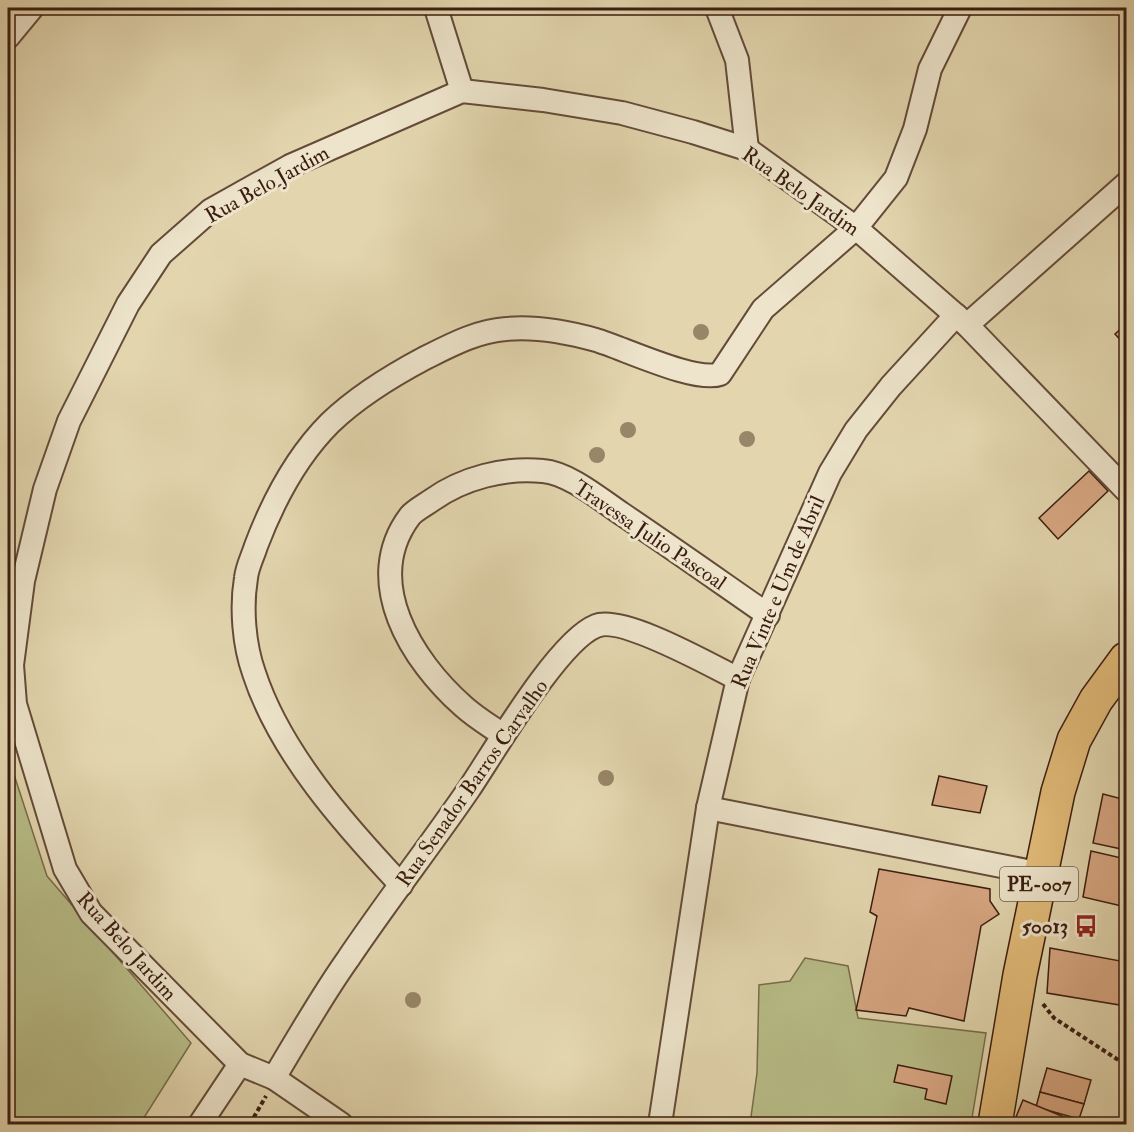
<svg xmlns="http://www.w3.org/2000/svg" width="1134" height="1132" font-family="'IM FELL Double Pica',serif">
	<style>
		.green { fill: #b8bd88; stroke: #796d4c; stroke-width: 1.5 }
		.building { fill: #d8a783; stroke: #3a1d10; stroke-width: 1.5 }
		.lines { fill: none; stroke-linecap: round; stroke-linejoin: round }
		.minor-casing { stroke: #644b38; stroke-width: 26 }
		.primary-casing { stroke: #3a1d10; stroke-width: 36 }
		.path { stroke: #3a1d10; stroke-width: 4; stroke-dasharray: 4.5 3; stroke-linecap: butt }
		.minor { stroke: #ede4cb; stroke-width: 22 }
		.primary { stroke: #e2bb78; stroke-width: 33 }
		.tree { fill: #988668 }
		.labels { text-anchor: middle; stroke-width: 6; stroke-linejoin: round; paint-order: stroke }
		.shield { fill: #ede4cb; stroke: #705948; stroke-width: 1.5 }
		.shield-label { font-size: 20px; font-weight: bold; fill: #3a1d10 }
		.street-label { font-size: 21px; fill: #3a1d10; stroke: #ede4cb }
		.poi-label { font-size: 21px; font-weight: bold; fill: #3a1d10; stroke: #ede4cb; text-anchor: end }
	</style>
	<rect width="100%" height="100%" fill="#e3d6af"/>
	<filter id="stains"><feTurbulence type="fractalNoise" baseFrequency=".00333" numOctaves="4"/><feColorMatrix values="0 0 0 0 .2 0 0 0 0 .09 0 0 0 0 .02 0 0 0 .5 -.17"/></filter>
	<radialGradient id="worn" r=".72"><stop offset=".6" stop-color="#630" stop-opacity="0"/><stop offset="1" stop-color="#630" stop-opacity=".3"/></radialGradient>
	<g class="green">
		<polygon points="8,756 47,876 191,1043 140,1124 8,1124"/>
		<polygon points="805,958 848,966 858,1018 986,1033 971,1124 750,1124 757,1073 759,985 790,981"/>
	</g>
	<g class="building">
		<polygon points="1126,324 1126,346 1115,334"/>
		<polygon points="1089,471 1108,491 1058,539 1039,518"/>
		<polygon points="939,776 987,786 980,813 932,805"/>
		<polygon points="1103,794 1126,800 1126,850 1093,843"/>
		<polygon points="1091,851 1126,859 1126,907 1083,897"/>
		<polygon points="879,869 990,889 990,901 999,914 981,926 964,1021 909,1008 906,1016 856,1010 877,916 870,912"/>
		<polygon points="1050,948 1126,962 1126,1006 1047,993"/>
		<polygon points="898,1065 952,1076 946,1104 925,1099 927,1089 894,1082"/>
		<polygon points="1047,1068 1091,1080 1084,1104 1040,1092"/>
		<polygon points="1040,1092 1084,1104 1079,1119 1036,1107"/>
		<polygon points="1023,1100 1081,1124 1013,1124"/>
	</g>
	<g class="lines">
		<g class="minor-casing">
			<g id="minor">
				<polyline points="436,8 462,91"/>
				<polyline points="717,8 737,60 747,149"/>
				<polyline points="8,37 32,8"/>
				<polyline points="967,325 1126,184"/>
				<path d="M503 735C490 726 475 717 463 706 412 661 361 581 410 516 415 510 425 505 432 500 463 478 505 467 543 471 569 473 601 500 622 514 671 547 719 581 768 615"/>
				<polyline points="708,808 1042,874"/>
				<path d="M401 885C345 825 280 753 254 673 244 645 241 608 246 578 247 567 253 556 256 546 273 501 296 457 330 423 358 396 391 376 425 358 451 345 477 331 506 329 537 326 567 332 596 340 623 348 696 383 720 374L763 309 856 228 896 178 915 129 930 69 960 8"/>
				<path d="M274 1078C298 1038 321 997 348 959 387 901 430 846 469 789 494 752 558 641 596 626 622 615 710 665 738 679"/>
				<polyline points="200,1124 240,1064"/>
				<polyline points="341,1124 274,1078 240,1064 91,913 65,869 15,704 12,665 23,581 45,489 69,421 128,304 161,254 211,210 290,166 462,91 543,100 622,113 693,132 747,149 856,228 967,325 1126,490"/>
				<polyline points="660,1124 708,808 738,679 830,473 856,430 891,386 956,315"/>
			</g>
		</g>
		<g class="primary-casing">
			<polyline id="primary" points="995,1124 1020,975 1058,792 1074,740 1096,700 1126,659"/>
		</g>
		<g class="path">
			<polyline points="1043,1004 1054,1018 1126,1065"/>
			<polyline points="250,1124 266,1096"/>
		</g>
		<use href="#minor" class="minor"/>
		<use href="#primary" class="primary"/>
	</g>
	<g class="tree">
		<circle cx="701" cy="332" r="8"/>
		<circle cx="628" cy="430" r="8"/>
		<circle cx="747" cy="439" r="8"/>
		<circle cx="597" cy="455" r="8"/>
		<circle cx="606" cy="778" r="8"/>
		<circle cx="413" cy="1000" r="8"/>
	</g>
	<defs>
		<g id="bus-bare" transform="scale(1.8)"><path d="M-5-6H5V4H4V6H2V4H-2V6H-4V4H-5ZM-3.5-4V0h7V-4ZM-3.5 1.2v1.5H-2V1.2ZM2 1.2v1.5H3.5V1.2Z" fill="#8f2418" stroke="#ede4cb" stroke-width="2.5" paint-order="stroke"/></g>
	</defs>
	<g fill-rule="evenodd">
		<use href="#bus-bare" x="1086" y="926"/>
	</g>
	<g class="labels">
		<rect class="shield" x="1000" y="867" width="78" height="34" rx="4.5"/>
		<g class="shield-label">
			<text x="1039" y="891">PE-007</text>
		</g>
		<g class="street-label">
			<text transform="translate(267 184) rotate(-29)" y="7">Rua Belo Jardim</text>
			<text transform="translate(801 191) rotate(35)" y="7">Rua Belo Jardim</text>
			<text transform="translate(650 535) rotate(34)" y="7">Travessa Julio Pascoal</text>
			<text transform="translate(778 592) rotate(-67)" y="7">Rua Vinte e Um de Abril</text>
			<text transform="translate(472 783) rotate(-55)" y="7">Rua Senador Barros Carvalho</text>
			<text transform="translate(127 946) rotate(48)" y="7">Rua Belo Jardim</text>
		</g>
		<g class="poi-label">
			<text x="1068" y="933">50013</text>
		</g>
	</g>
	<rect width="1134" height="1132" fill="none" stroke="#e3d6af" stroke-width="30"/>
	<rect x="9" y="9" width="1116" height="1114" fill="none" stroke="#3a1d10" stroke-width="3"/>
	<rect x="15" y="15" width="1104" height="1102" fill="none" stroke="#3a1d10" stroke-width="1.5"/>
	<rect width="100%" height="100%" filter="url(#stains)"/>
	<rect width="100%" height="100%" fill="url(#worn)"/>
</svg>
